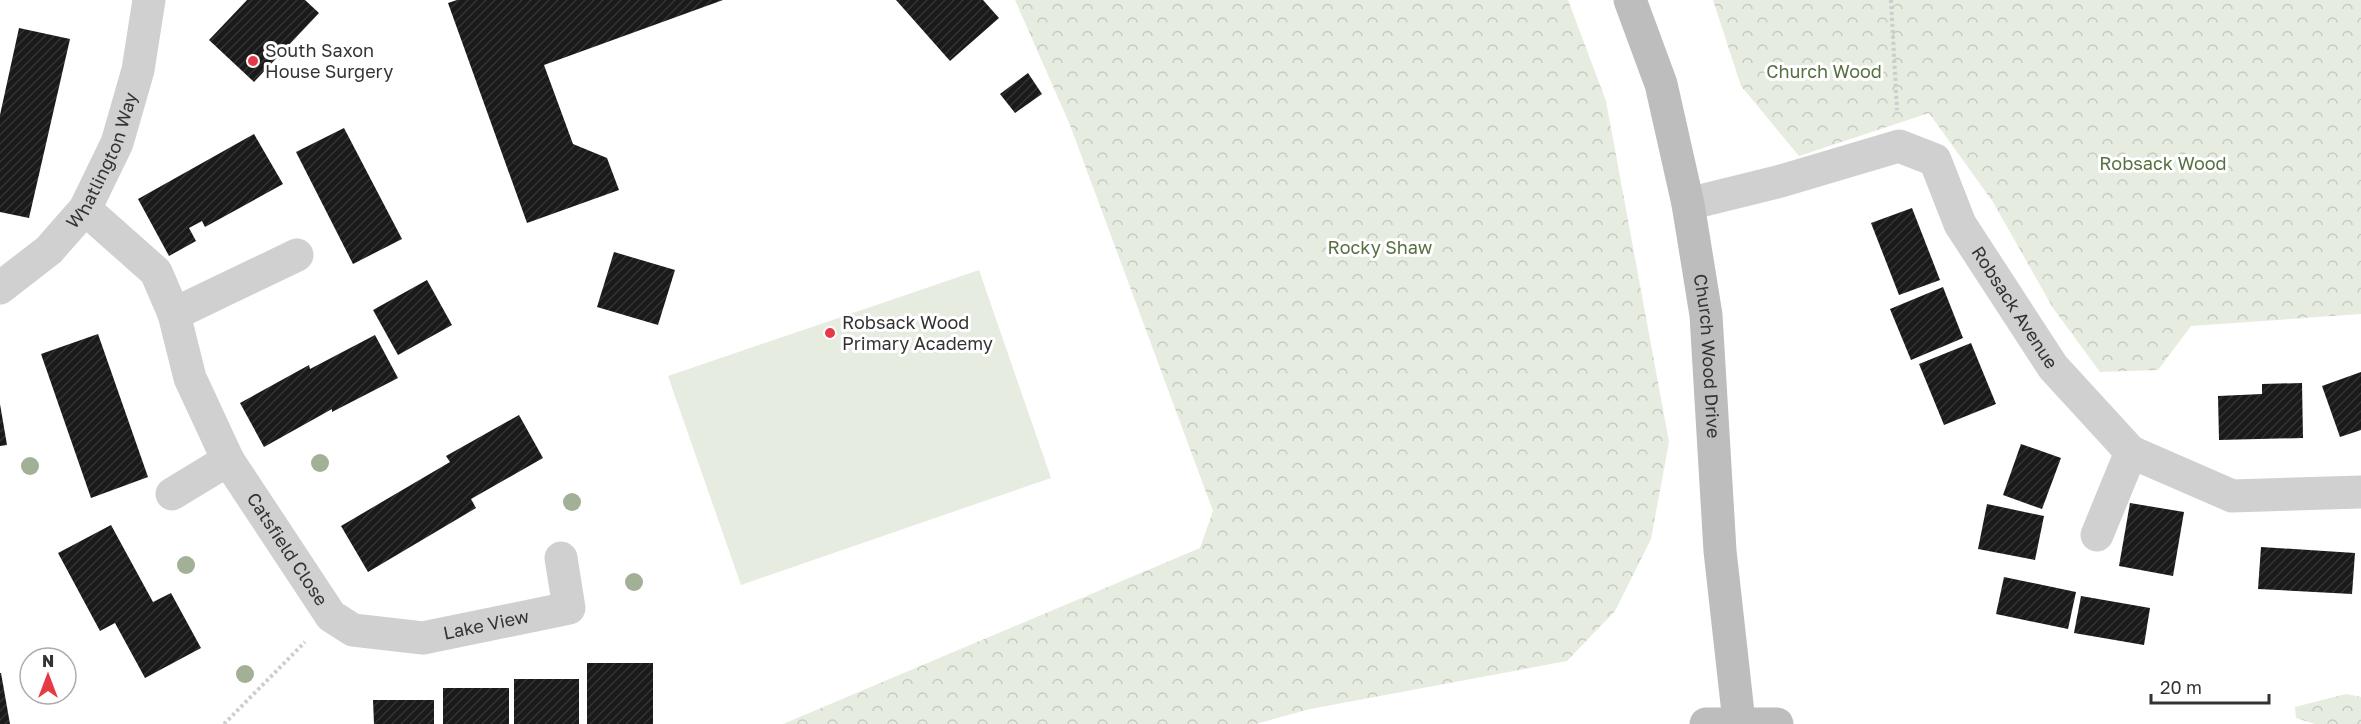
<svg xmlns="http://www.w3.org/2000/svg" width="2361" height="724" font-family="'Golos Text',sans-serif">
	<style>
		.forest { fill: url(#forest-crowns) }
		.pitch { fill: #e6ecdf }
		.building { fill: url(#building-hatch) }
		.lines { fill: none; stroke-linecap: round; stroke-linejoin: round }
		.path { stroke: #cdcdcd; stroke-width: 4; stroke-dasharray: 3 3; stroke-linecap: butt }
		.street { stroke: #d0d0d0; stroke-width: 33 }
		.secondary { stroke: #bdbdbd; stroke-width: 33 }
		.tree { fill: #a2b095 }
		.poi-dot { fill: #e63946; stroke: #fff; stroke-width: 2 }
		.labels { text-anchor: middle; stroke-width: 6; stroke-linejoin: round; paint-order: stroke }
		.poi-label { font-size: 18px; fill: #333; stroke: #fff; text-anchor: start }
		.park-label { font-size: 18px; fill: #56703f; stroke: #fff }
		.street-label { font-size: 18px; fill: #333; stroke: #fff }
	</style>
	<defs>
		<pattern id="forest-crowns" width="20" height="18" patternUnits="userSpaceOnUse" patternTransform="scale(1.5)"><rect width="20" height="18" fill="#e6ecdf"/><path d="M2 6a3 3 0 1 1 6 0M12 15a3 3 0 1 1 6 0" fill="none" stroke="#c6cbc0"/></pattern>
		<pattern id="building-hatch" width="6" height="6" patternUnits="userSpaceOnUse" patternTransform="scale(1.5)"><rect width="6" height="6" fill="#1a1a1a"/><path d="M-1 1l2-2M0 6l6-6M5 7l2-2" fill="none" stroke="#333"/></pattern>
	</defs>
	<rect width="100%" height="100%" fill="#fff"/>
	<g class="forest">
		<polygon points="1015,0 1568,0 1606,101 1669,442 1651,539 1615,611 1567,661 1310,709 1256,724 783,724 1200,548 1213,511 1070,125"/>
		<polygon points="1713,0 2361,0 2361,314 2191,326 2158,370 2100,372 2053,308 1993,202 1929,113 1799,156 1741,86"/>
		<polygon points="2346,694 2361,697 2361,724 2315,724 2296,718 2295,707"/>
	</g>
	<polygon class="pitch" points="979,270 1051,478 741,585 668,376"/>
	<g class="building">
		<polygon points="247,0 305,0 319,13 254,82 209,40"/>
		<polygon points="457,0 723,0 544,65 573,144 607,158 619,190 527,223 448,3"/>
		<polygon points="896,0 983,0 999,18 950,61"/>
		<polygon points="19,28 70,39 29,218 0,212 0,115"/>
		<polygon points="1028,73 1042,94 1015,113 1000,94"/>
		<polygon points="344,128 402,239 353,264 296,152"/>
		<polygon points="254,134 283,184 205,227 202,221 189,228 196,241 169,256 138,199"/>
		<polygon points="1912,208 1940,280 1899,295 1871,223"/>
		<polygon points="614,252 675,270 658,325 597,307"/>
		<polygon points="427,280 452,325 398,355 373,310"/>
		<polygon points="1943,287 1963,338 1911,360 1890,309"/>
		<polygon points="98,334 148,477 91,498 41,354"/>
		<polygon points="375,335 398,378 332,412 332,409 264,447 240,403 309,365 310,369"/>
		<polygon points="1971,343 1996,404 1944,425 1919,364"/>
		<polygon points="2361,372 2361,430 2340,437 2322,386"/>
		<polygon points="2302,383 2303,438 2219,440 2218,396 2262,394 2262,384"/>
		<polygon points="0,404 7,445 0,446"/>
		<polygon points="519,415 543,458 471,499 476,508 368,572 341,526 450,462 446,456"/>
		<polygon points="2021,444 2061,458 2042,509 2003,495"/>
		<polygon points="2130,503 2184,512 2173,576 2119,566"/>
		<polygon points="1987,504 2044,516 2035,560 1978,549"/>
		<polygon points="111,525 153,602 171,593 201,648 145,678 115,623 100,631 58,553"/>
		<polygon points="2261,547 2355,553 2352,594 2258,589"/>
		<polygon points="2004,577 2076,592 2068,629 1996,614"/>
		<polygon points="2081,596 2150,608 2144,645 2074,633"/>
		<rect x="587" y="663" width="66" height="61"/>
		<polygon points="0,673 1,673 10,724 0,724"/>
		<rect x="514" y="679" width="65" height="45"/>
		<rect x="443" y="688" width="66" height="36"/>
		<polygon points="373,700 434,700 434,724 374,724"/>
	</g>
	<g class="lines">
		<g class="path">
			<polyline points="1891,0 1897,110"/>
			<polyline points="224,724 305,642"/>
		</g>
		<g class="street">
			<path id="s1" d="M1688 204 1781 181 1899 146 1935 160 1960 224 2053 367 2131 452 2232 496 2361 492"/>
			<path id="s2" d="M85 209 156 272 174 314 190 378 228 460 331 616 353 630 423 638 569 608 561 558"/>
			<path id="s3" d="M0 288 49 250 85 209 117 143 138 70 149 0"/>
			<polyline points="174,314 297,255"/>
			<polyline points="172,494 228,460"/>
			<polyline points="2097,535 2131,452"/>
		</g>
		<g class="secondary">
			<path id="s4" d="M1630 0 1661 84 1688 204 1706 315 1720 551 1739 722"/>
			<polyline points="1706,724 1777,724"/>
		</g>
	</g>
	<g class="tree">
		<circle cx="320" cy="463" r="9"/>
		<circle cx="30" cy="466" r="9"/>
		<circle cx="572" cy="502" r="9"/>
		<circle cx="186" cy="565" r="9"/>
		<circle cx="634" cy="582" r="9"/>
		<circle cx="245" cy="674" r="9"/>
	</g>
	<g class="poi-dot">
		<circle cx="253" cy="61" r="6"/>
		<circle cx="830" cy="333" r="6"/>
	</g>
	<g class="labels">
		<g class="poi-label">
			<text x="265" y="57">South Saxon<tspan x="265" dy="21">House Surgery</tspan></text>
			<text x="842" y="329">Robsack Wood<tspan x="842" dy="21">Primary Academy</tspan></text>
		</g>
		<g class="park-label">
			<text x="1824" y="78">Church Wood</text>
			<text x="2163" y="170">Robsack Wood</text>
			<text x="1380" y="254">Rocky Shaw</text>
		</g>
		<g class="street-label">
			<text dy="6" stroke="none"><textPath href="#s3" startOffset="168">Whatlington Way</textPath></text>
			<text dy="6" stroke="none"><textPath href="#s1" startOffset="426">Robsack Avenue</textPath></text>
			<text dy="6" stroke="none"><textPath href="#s4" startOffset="366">Church Wood Drive</textPath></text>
			<text dy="6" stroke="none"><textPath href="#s2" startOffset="404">Catsfield Close</textPath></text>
			<text dy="6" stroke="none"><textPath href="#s2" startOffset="645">Lake View</textPath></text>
		</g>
	</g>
	<g transform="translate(48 676)"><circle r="28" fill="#ffffff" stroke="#adadad" stroke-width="1.5"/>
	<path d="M0-4.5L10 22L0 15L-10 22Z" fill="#e63946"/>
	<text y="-9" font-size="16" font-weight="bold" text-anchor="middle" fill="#333333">N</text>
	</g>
	<path d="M2151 694v9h118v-9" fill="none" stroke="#333333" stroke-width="3"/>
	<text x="2160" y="694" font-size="18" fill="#333333" stroke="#ffffff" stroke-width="4.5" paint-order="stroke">20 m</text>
</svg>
